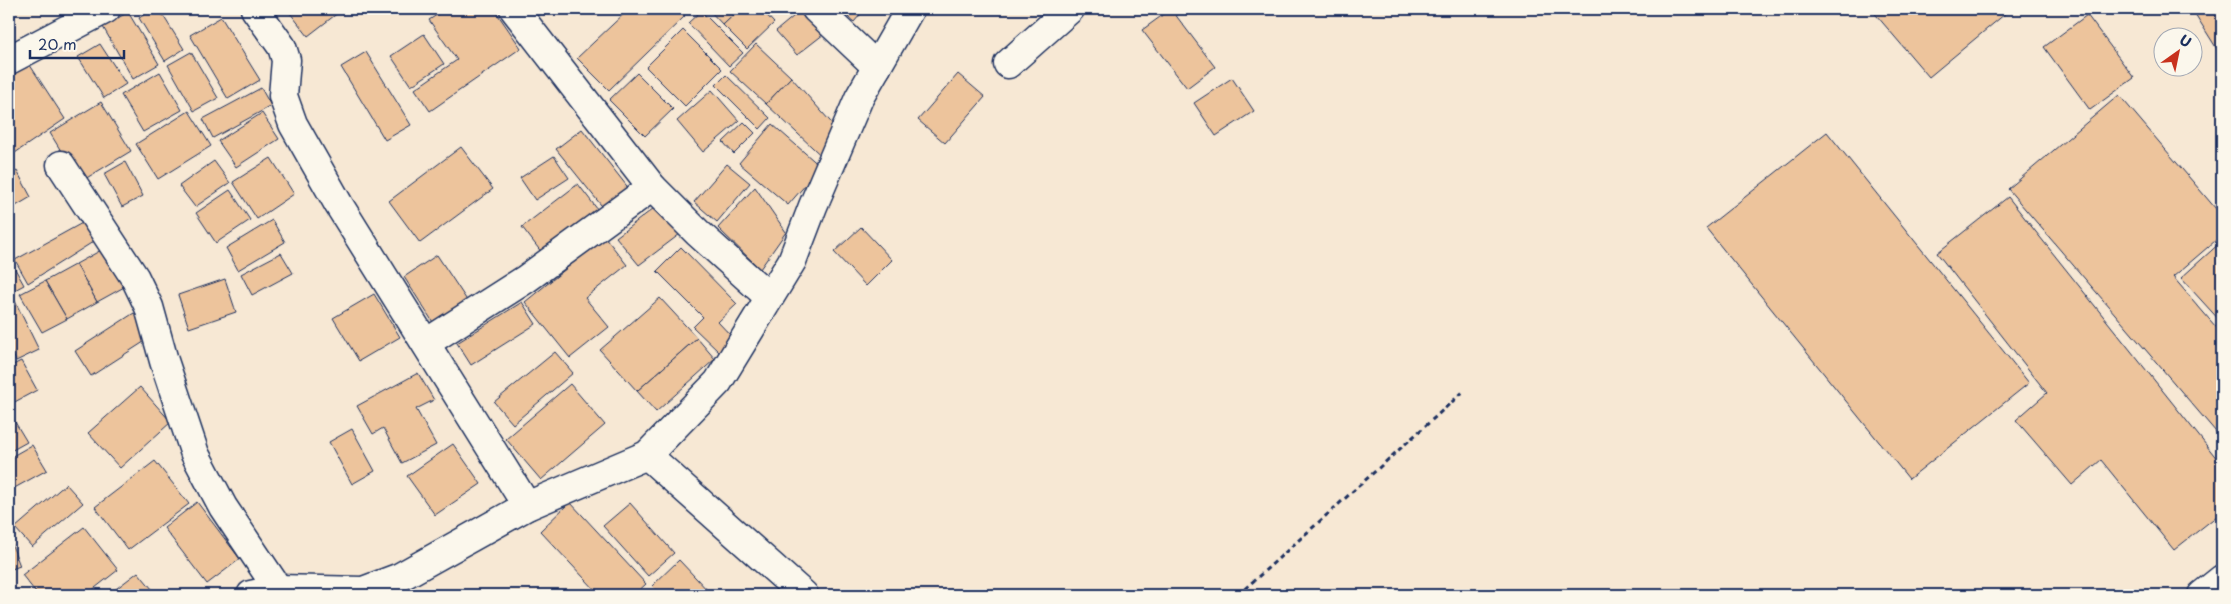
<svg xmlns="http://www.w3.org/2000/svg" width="2231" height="604" font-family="'Playpen Sans',sans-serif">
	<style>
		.building { fill: #edc49c; stroke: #1b2f5e }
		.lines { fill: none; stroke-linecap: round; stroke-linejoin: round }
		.minor-casing { stroke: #1b2f5e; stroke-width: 31 }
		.path { stroke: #1b2f5e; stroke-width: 3; stroke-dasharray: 5 4; stroke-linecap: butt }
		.minor { stroke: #fbf7ec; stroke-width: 28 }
	</style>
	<rect width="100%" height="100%" fill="#f7e8d4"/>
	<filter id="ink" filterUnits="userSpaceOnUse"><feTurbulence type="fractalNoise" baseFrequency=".02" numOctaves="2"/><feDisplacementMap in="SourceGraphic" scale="10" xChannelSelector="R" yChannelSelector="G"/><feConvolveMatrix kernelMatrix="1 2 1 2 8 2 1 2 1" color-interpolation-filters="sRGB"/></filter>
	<g filter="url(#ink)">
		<g class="building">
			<polygon points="153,9 159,9 184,49 165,61 139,18"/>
			<polygon points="287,9 343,9 308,36"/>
			<polygon points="446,9 494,9 521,48 430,111 415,89 457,60 429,20"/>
			<polygon points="629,9 678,9 685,16 609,90 577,58"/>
			<polygon points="708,9 740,9 723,25"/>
			<polygon points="740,9 761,9 774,23 747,49 723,25"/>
			<polygon points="838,9 865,9 854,22"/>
			<polygon points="1171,9 1215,67 1187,88 1142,30"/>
			<polygon points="1871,9 2011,9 1929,77"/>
			<polygon points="2192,9 2222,9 2222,57"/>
			<polygon points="701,11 743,53 729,66 688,23"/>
			<polygon points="800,11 824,34 797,55 776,31"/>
			<polygon points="128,12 159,64 133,79 103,27"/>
			<polygon points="2087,15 2134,78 2090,110 2044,47"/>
			<polygon points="221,17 260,80 228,99 190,35"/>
			<polygon points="683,30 722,69 685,106 646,67"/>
			<polygon points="424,34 444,64 411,86 391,56"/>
			<polygon points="100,44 126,84 104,98 78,57"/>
			<polygon points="756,44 791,77 766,104 730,71"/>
			<polygon points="191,52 218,98 194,111 168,65"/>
			<polygon points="366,52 411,125 385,140 341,67"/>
			<polygon points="26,59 65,119 9,157 9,71"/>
			<polygon points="160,72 182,110 143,132 121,95"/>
			<polygon points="637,73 673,109 645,136 609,100"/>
			<polygon points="958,74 985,97 945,143 918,120"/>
			<polygon points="726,75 770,118 760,129 716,85"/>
			<polygon points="791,77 837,129 828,162 766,104"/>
			<polygon points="1232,78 1254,111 1216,136 1194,103"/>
			<polygon points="261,88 271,106 213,138 203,119"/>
			<polygon points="712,90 739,121 703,152 677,121"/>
			<polygon points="2119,95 2222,216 2222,235 2173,277 2222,334 2222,439 2008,189"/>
			<polygon points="101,102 131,151 80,182 50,133"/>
			<polygon points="189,111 211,146 158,179 136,144"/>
			<polygon points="262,113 279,139 236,167 218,141"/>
			<polygon points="744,122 755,133 734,154 723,142"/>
			<polygon points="772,124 821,167 788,205 739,163"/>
			<polygon points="582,129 630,190 605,210 556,149"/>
			<polygon points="1827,132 2029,383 1909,479 1706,228"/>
			<polygon points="461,147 493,189 420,243 389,201"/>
			<polygon points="554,156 569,178 535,200 520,178"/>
			<polygon points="271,158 294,194 257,219 233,182"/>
			<polygon points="214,161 230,183 195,207 179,186"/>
			<polygon points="125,162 143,196 122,207 104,174"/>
			<polygon points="727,164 750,183 717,222 694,202"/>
			<polygon points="17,171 31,197 9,210 9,175"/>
			<polygon points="578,184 598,210 542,253 522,227"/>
			<polygon points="755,187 786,232 760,269 718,228"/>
			<polygon points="230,190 250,220 216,243 196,213"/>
			<polygon points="2008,197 2222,465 2222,512 2174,550 2101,460 2072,485 2016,420 2047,393 1937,253"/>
			<polygon points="662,202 684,231 639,265 616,237"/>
			<polygon points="272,220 285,242 238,270 226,248"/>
			<polygon points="84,222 96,240 28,283 15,260"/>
			<polygon points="861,227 892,260 866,286 834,252"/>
			<polygon points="605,237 627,265 585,298 609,327 570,358 525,302"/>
			<polygon points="2222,241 2222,323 2181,278"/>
			<polygon points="681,247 737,304 718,322 734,339 720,353 693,327 703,317 657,271"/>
			<polygon points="105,248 126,286 97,302 76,264"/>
			<polygon points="281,253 293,273 252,295 241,274"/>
			<polygon points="437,255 472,308 438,330 404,277"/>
			<polygon points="9,258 24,285 9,293"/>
			<polygon points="76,264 97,302 67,319 45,281"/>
			<polygon points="225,279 236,312 189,328 178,295"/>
			<polygon points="45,281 67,319 42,332 20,294"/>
			<polygon points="374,294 400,337 359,361 333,318"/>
			<polygon points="660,298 697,338 637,391 600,350"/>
			<polygon points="14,299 39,350 16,361 9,346 9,301"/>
			<polygon points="522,302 536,324 471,365 457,343"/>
			<polygon points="134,313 150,338 91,376 75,351"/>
			<polygon points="697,338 715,359 656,412 637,391"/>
			<polygon points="555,352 573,373 513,424 494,402"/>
			<polygon points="21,361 37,390 9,405 9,367"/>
			<polygon points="418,373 434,400 416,409 436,445 402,463 383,428 373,434 357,406"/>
			<polygon points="570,384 605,425 541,480 506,439"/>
			<polygon points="140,387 171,422 120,468 88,433"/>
			<polygon points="9,412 27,442 9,452"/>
			<polygon points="352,429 375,471 352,484 329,442"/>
			<polygon points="453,444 481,484 435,515 407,476"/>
			<polygon points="32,445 47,470 9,491 9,458"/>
			<polygon points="155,461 189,504 128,550 95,507"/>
			<polygon points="66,484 83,503 32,547 15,528"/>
			<polygon points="197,502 240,559 207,584 164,528"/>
			<polygon points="570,502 646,584 634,595 600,595 540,531"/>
			<polygon points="630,503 674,553 648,576 603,526"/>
			<polygon points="84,527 118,570 86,595 38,595 22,575"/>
			<polygon points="9,537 20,566 9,570"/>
			<polygon points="679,560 711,594 710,595 661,595 652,586"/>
			<polygon points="138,572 157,595 108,595"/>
		</g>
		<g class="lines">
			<g class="minor-casing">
				<g id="minor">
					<polyline points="255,9 282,47 286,60 283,96 293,124 339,205 527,506"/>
					<polyline points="514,9 652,187 698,233 769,297"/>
					<polyline points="816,9 877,67"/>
					<polyline points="9,60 106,9"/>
					<polyline points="1008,64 1070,9"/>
					<polyline points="61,165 135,278 149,307 164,361 195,454 223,507 278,589"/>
					<polyline points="426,343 526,279 652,187"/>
					<polyline points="647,455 804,595"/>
					<polyline points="251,595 278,589 363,591 400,577 527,506 647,455 718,382 792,261 813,206 859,98 910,9"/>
					<polyline points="2202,595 2222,579"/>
				</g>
			</g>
			<polyline class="path" points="1238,595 1464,391"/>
			<use href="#minor" class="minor"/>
		</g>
	</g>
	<rect width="2231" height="604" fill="none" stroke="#fbf7ec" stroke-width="30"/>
	<rect x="15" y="15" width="2201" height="574" fill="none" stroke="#1b2f5e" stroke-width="2" filter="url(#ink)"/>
	<g transform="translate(2178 52) rotate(33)"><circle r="24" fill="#fbf7ec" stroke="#a1a7b3"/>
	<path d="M0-4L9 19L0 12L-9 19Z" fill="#c8321e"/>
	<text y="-8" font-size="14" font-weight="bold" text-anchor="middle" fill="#1b2f5e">U</text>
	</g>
	<path d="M30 50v8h94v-8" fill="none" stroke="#1b2f5e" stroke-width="2.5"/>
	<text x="38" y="50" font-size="15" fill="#1b2f5e" stroke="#fbf7ec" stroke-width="4" paint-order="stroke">20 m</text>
</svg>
